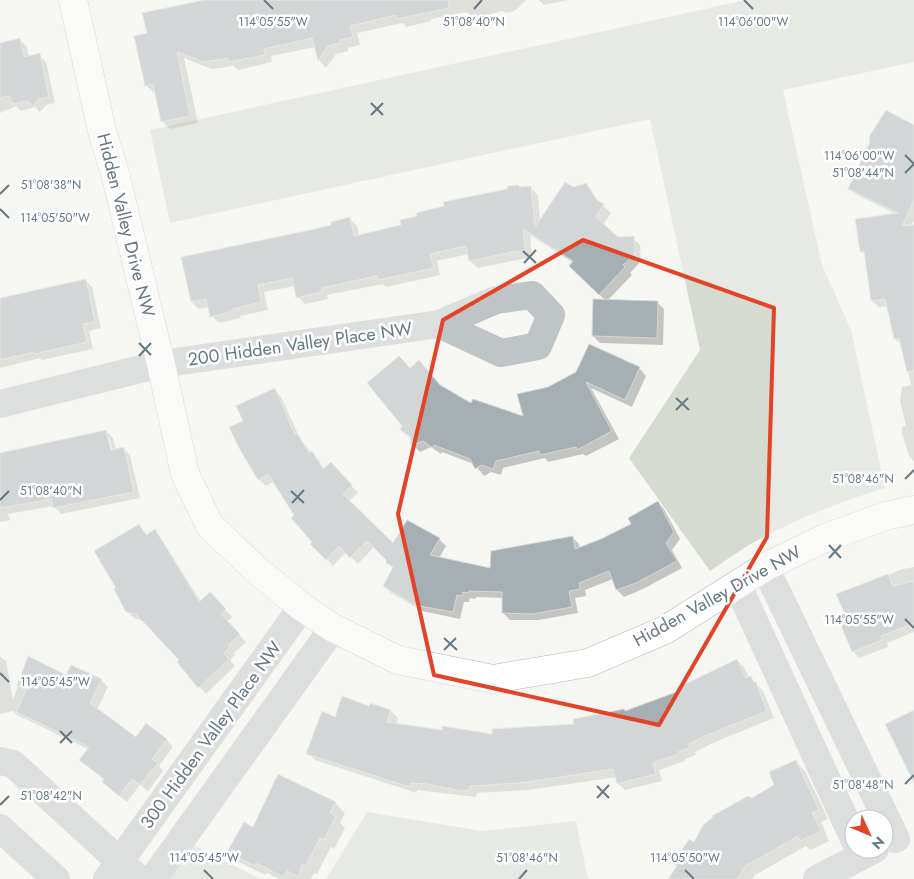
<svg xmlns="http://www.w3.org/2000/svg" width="914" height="879" font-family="Jost,sans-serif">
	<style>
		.green { fill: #d6dbd2 }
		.shadow { fill: #0003; fill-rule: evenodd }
		.building { fill: #a6b0b4; stroke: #d8d7d5 }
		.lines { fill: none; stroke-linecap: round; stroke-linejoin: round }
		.secondary-casing { stroke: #b1b8bb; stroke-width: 29 }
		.street { stroke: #bfc4c7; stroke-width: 28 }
		.secondary { stroke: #fff; stroke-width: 28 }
		.marked { fill: none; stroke: #e34326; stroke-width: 4; stroke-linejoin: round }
		.ticks { fill: none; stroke: #657984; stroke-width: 2 }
		.labels { text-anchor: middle; stroke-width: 5; stroke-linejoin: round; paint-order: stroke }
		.street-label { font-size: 18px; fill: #657984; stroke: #fff }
		.ticks-label { font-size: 12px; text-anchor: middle; fill: #657984; stroke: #fff; stroke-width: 5; stroke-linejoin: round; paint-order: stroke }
	</style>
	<rect width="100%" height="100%" fill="#f6f6f3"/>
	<g class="green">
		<path d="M746 0H914V62L783 90 822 265 851 330 885 488C842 501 798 518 758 540 741 549 725 561 710 571L629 458 700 350 650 119 170 223 150 130Z"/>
		<polygon points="367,812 482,831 576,821 588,879 326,879"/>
		<polygon points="193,845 261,879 168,879"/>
	</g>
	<g class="shadow">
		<polygon points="210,0 526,0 516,10 506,13 503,11 473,18 467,12 431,19 431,21 406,27 403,23 357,33 360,45 348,48 348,51 336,54 326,68 319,60 316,47 271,56 272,62 238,70 233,66 212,69 184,58 198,123 170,129 162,121 156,93 154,93 146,85 149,34"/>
		<polygon points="539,0 568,0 544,5"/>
		<polygon points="20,40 27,47 29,57 39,55 46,62 55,103 46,105 40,112 35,107 21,111 16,106 0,113 0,45"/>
		<polygon points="914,126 914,221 911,226 914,226 914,461 909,456 902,433 902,427 906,426 900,401 902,387 911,385 902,345 895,339 888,306 879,307 872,301 866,256 861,251 896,214 857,195 850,188"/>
		<polygon points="585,185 600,203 611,213 603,225 617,238 633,238 640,245 641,261 630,273 632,275 607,301 657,302 664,309 663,345 600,343 593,336 606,301 570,266 574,263 530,235 532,257 478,268 470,261 469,254 437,261 440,275 386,287 383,284 327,295 328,299 305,304 298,297 295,286 264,292 268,310 240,316 241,318 219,323 212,316 209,307 199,309 192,302 315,230 350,219 357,226 359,236 403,226 520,188 531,188 538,195 540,221 573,188"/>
		<polygon points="85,280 92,287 101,328 89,331 93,349 42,360 40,358 0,368 0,299"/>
		<polygon points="639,368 646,376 632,407 591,388 619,439 586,456 583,454 548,462 545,458 503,468 501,475 491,472 484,476 474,464 442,452 441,454 431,447 420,452 412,444 411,439 401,430 404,426 410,369 426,369 442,387 472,405 524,418 519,395"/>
		<polygon points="274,390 281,397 299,436 311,453 318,459 324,469 337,470 358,493 349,501 394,545 439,539 446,546 439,558 491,569 572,537 579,544 580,548 601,540 632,525 658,502 664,509 680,539 672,550 682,568 643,589 624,597 617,590 613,579 585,590 586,596 575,598 578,613 539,620 510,620 503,613 504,598 476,597 476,599 470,598 469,602 464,602 460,619 422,611 391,593 384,586 394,569 374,547 358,564 346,552 333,566 312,544 314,542 274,481 266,486 259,479 244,422"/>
		<path d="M106 431 113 438 116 450 123 449 130 455 140 498 61 514 54 506 8 514 10 520 0 522V454ZM107 437H109L114 456 111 457Z"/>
		<polygon points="139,526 148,535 155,531 161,538 201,602 210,593 232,617 227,622 246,642 234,653 235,655 230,660 235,666 206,694 179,663 181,660 143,621 134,618 127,611"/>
		<polygon points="914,567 914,632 887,643 888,647 859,658 853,651 847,615 838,595 903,569"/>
		<polygon points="0,656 6,661 13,700 28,658 66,677 101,680 108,687 97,710 136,739 147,725 167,740 173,747 159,766 163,771 148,791 140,785 127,802 110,789 105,780 80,760 88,749 17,715 13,711 0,714"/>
		<polygon points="737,660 744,667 749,678 751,678 763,691 774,718 713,743 695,752 696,755 685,759 685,761 659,770 662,781 625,790 618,783 617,777 528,790 477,793 476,797 417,790 417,793 315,760 308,753 336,718 370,708 371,705 391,711 398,718 396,725 443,731 493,735 575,725 626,712 680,692"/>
		<polygon points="796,762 805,771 828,819 821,822 829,841 810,850 806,846 755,875 752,879 670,879 678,867 675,864 694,844 753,799 775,786"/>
		<polygon points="335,803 345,813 340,823 345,828 334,849 331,847 317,874 314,873 311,879 279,879 267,873 265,875 239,862 229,852 253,828"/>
	</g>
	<g class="building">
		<polygon points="204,0 448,0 449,8 397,19 396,15 350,26 353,37 340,40 341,43 328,46 318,61 312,38 264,49 265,55 228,62 228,58 204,62 177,52 190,116 161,122 153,84 145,86 134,36 147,33 142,13"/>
		<polygon points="20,38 24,57 40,53 49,97 39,99 33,106 27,101 13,104 9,96 0,98 0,43"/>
		<polygon points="886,110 914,125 914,200 902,226 914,225 914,371 907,372 899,338 894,339 885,299 871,301 864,251 860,252 855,219 898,213 848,189 870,142 869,137"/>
		<polygon points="565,182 573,187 586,183 597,200 604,204 596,217 618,237 634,236 635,254 623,265 625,267 599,295 569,266 573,261 523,229 525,250 512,252 469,261 466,246 430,254 434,268 378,280 377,276 321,288 322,292 296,298 292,278 258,285 261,302 233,309 234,311 210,317 206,299 191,302 181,257 315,229 331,225 331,222 350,217 354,236 401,225 400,220 417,216 416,213 444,206 443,202 507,189 508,186 518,185 520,187 531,186 535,227"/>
		<polygon points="86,279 95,322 83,324 87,342 34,354 34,352 0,360 0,298"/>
		<polygon points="593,299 658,301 657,338 592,336"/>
		<polygon points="589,344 640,367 625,400 586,382 612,431 577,450 576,447 540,455 539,451 496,461 493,469 482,465 475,469 470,459 434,445 433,448 423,441 411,445 410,436 400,430 402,426 367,383 399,356 410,368 419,360 440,385 471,403 473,399 523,416 517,394 548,387 576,372"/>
		<polygon points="275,388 295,435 297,433 309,453 312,451 323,469 331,462 352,485 343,494 393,543 407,520 440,538 430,555 490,568 491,551 573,536 575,549 601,539 631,524 628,518 658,501 674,532 666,543 677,561 636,583 616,590 609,571 579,583 580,589 569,591 572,607 532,614 502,613 502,592 469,591 469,593 463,592 462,596 457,595 453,612 414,605 383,586 393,567 386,563 386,560 367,541 350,558 339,546 326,560 310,544 312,542 291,518 294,515 268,474 258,480 239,448 229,427 243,421 236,406"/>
		<polygon points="106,430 111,450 124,447 134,492 53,508 51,499 0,508 0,453"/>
		<polygon points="139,524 146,535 155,529 199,602 210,592 226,609 221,614 240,634 228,646 230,647 224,653 229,659 198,688 177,662 179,660 136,614 126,612 114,589 116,588 94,551"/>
		<polygon points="888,574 893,586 914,581 914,623 881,636 882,640 852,652 841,626 842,624 839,616 845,615 836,594"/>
		<polygon points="28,656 66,675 71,665 102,679 90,703 136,737 146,723 167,739 152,759 158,763 140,785 132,779 119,796 102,782 104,779 79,760 89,747 16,712 29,684 17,686"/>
		<polygon points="737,659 746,678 751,676 754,683 756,682 767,711 705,736 689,744 690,747 678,752 679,754 653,763 656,774 617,784 613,769 520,783 470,786 469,790 462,791 428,784 411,783 410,787 306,754 322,711 335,717 342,696 369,706 370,703 391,710 387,722 442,730 442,726 492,734 492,729 574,724 573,719 624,709 625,711 679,691 677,688"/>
		<polygon points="914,710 914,783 885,724"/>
		<polygon points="796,760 819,810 812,813 821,831 800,841 798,836 765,855 745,866 737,879 668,879 677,866 673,864 689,839 694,842 703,825 713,817 712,816 748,796 752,798 774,785 769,772"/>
		<polygon points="278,774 336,802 330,813 336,816 324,840 320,838 306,865 303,864 298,876 287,871 283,877 256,863 255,866 227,852 244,822 253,827"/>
	</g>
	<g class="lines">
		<g class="secondary-casing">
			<polyline id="secondary" points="73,0 102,131 115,173 161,364 185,474 210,526 260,573 302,607 333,628 398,660 493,679 588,663 665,630 765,567 825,538 885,516 914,510"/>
		</g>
		<g class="street">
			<polyline points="0,404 161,364 439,324 496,300 532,295 551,315 538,346 501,353 439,324"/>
			<polyline points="765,567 896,839"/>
			<polyline points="737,584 854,839"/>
			<polyline points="0,761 13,764 139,879"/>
			<polyline points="0,828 56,879"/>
			<polyline points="107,879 302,607"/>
			<polyline points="153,879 333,628"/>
			<polyline points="817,879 875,849"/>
		</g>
		<use href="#secondary" class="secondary"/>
	</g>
	<path d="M0 0H914V879H0ZM583 240 774 308 767 537 659 725 434 675 398 514 443 320Z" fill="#f6f6f3" fill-opacity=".55" fill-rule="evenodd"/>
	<path class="marked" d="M583 240 774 308 767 537 659 725 434 675 398 514 443 320Z"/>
	<path class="ticks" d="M264 0 273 9M744 0 753 9M474 9 482 0M371 103 383 115M371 115 383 103M905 155 914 164M905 173 914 164M0 194 9 185M0 209 9 218M523 251 536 263M524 263 536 250M139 343 151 355M139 356 151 343M676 398 689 410M676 410 688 398M905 479 914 470M291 491 304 503M0 500 9 491M292 503 304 490M829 545 841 558M829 558 841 545M905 619 914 628M444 638 457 650M444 650 456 638M0 673 9 682M60 731 72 743M60 743 72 731M905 784 914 775M597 786 609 798M597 798 609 785M0 805 9 796M204 870 213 879M685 870 694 879M519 879 527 870"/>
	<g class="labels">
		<g class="street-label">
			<text transform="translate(126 225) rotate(76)" y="6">Hidden Valley Drive NW</text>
			<text transform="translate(300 344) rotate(-8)" y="6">200 Hidden Valley Place NW</text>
			<text transform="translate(717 596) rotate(-29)" y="6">Hidden Valley Drive NW</text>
			<text transform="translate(211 735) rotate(-54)" y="6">300 Hidden Valley Place NW</text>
		</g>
	</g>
	<g class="ticks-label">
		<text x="273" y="26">114°05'55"W</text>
		<text x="753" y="26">114°06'00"W</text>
		<text x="474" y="26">51°08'40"N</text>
		<text x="859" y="160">114°06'00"W</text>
		<text x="863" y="177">51°08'44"N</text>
		<text x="51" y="189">51°08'38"N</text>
		<text x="55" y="222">114°05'50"W</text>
		<text x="863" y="483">51°08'46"N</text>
		<text x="51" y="495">51°08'40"N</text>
		<text x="859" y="624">114°05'55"W</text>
		<text x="55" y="686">114°05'45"W</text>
		<text x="863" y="789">51°08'48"N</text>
		<text x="51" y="800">51°08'42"N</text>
		<text x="527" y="862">51°08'46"N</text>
		<text x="204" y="862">114°05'45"W</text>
		<text x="685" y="862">114°05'50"W</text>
	</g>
	<g transform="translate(869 834) rotate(134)"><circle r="24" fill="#ffffff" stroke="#c1c9ce"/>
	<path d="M0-4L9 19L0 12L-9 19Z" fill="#e34326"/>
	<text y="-8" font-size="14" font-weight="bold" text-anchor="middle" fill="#657984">N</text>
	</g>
</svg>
